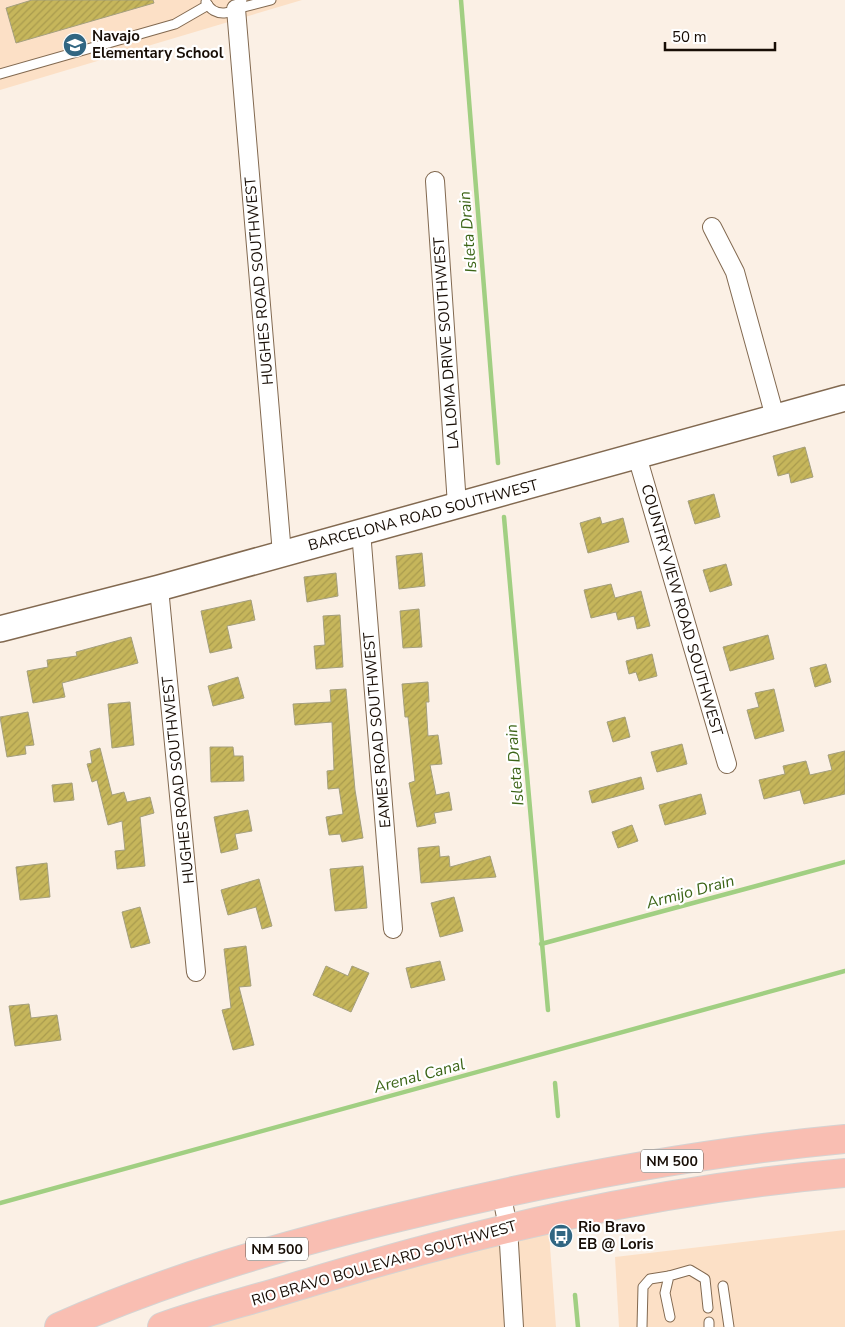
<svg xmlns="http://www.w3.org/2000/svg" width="845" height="1327" font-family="'Nunito Sans',sans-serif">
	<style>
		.built { fill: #fce0c6 }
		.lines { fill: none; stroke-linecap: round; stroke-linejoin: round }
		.stream { stroke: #a1cf82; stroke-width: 4.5 }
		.building { fill: url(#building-hatch); stroke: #a49f7d }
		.lane-casing { stroke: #826950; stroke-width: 11 }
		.street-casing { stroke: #826950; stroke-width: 20 }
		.secondary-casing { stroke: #826950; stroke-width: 28 }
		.primary-casing { stroke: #d5d3d2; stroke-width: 30 }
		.lane { stroke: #fff; stroke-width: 9 }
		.street { stroke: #fff; stroke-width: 18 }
		.secondary { stroke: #fff; stroke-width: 25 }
		.primary { stroke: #f9beb2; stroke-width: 28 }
		.labels { text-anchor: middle; stroke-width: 4.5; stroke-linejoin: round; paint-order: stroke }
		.shield { fill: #fff; stroke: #5d5650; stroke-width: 1 }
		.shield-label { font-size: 14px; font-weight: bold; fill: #170d05 }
		.poi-label { font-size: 15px; font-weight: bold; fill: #170d05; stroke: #fff; text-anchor: start }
		.street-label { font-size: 15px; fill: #170d05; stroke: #fff }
		.water-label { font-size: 16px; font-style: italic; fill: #3b6416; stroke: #fff }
	</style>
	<defs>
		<pattern id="building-hatch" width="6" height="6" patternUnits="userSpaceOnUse" patternTransform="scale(1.25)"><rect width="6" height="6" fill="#c6b65b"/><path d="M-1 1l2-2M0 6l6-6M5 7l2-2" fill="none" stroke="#a99b4e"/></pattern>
	</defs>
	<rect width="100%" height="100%" fill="#fbf0e5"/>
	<g class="built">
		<polygon points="0,0 302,0 0,90"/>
		<polygon points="845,1230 845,1327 619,1327 615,1257"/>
		<polygon points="549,1233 556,1327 204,1327 478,1247"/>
	</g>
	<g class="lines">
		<g class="stream">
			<polyline points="461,0 498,463"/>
			<polyline points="504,517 548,1010"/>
			<polyline points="541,944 845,862"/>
			<polyline points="555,1083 558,1116"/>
			<polyline points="0,1203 845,971"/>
			<polyline points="575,1295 578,1327"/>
		</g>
	</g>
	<g class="building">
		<polygon points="32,0 153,0 154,3 16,43 6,8"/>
		<polygon points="805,447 813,477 791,483 789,473 778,476 773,456"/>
		<polygon points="714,494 720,517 695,524 688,501"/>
		<polygon points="600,517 602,524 623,518 629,542 588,553 580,523"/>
		<polygon points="422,553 425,586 399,589 396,556"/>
		<polygon points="726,564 732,585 710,592 703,570"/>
		<polygon points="336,573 338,596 307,602 304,577"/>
		<polygon points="611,584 615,598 641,591 650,626 637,629 634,616 618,620 616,612 591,618 584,590"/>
		<polygon points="251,600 255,620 227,626 232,648 210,653 201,611"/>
		<polygon points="419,609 422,647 403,648 400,611"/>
		<polygon points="340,615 343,667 316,669 314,646 325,645 323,616"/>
		<polygon points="768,635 774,659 730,671 723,647"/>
		<polygon points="131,637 138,663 62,683 65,697 33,703 27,671 48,667 47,660 77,656 76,652"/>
		<polygon points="652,654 657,676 639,681 636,672 629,674 626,661"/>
		<polygon points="826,664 831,682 815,687 810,668"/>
		<polygon points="238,677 244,698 213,706 208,686"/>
		<polygon points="428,682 429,702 426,702 428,736 438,735 442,764 430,765 436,795 449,792 452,810 434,813 436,823 417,827 409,783 415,781 408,717 405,717 402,684"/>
		<polygon points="346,689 355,790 363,838 342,842 340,834 329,835 326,817 343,814 339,788 328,789 327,771 334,770 332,722 295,725 293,704 331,702 330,690"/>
		<polygon points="774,689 784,731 755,739 747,710 759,707 755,693"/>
		<polygon points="130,702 134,745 112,748 108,704"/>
		<polygon points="28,712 34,745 25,746 26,754 7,757 0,717"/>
		<polygon points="625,717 630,737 613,742 607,722"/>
		<polygon points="682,744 687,764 657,772 651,752"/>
		<polygon points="210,747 233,747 234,756 243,756 244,781 211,782"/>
		<polygon points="100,748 112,795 124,792 127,802 150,797 154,813 140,817 145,866 117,869 115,851 125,850 122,821 108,825 97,780 92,782 87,764 92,763 90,751"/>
		<polygon points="845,751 845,794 804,804 800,790 764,799 759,780 785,774 783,766 806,761 810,775 832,770 828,755"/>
		<polygon points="641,777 644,789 592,803 589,791"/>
		<polygon points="72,783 74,800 54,802 52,785"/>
		<polygon points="701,794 706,814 665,825 659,805"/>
		<polygon points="248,810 252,831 235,834 238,849 221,853 214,817"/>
		<polygon points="632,825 638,841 618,848 612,832"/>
		<polygon points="439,846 440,857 449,856 450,867 490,856 496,877 421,883 418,848"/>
		<polygon points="47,863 50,897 20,900 16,867"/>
		<polygon points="363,866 367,908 335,911 330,869"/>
		<polygon points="259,879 272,926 262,929 256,907 228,915 221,890"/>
		<polygon points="454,897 463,931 440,937 431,903"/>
		<polygon points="140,907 150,943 131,948 122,912"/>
		<polygon points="246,946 251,986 239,987 254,1045 233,1050 222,1010 231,1008 224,949"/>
		<polygon points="440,961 445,980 411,988 406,968"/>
		<polygon points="326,966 348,976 352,966 369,973 351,1012 313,995"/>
		<polygon points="29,1004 31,1018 57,1015 61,1040 15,1046 9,1006"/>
	</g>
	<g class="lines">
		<g class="lane-casing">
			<g id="lane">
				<path d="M206 2C214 18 235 16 242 0"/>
				<polyline points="236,9 271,0"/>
				<polyline points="0,74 175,24 208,5"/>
				<polyline points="723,1286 729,1327"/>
				<polyline points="670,1317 665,1293 669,1276 690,1270 705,1279 708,1308"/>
				<polyline points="709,1322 709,1327"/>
				<polyline points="642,1327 643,1287 650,1279 669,1276"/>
			</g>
		</g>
		<g class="street-casing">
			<g id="street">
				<polyline points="236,9 282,554"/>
				<polyline points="435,181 457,505"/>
				<polyline points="712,227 735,272 775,417"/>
				<polyline points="637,456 727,764"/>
				<polyline points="361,531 393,929"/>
				<polyline points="159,588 196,972"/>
				<polyline points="501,1192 508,1227 514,1327"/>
			</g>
		</g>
		<g class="secondary-casing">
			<polyline id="secondary" points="0,629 159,588 845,398"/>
		</g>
		<g class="primary-casing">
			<g id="primary">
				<path d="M59 1327C169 1278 284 1245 400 1217 547 1181 695 1153 845 1139"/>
				<path d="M162 1327C203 1312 246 1302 288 1289 473 1232 652 1190 845 1173"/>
			</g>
		</g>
		<use href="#lane" class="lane"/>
		<use href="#street" class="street"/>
		<use href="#secondary" class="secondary"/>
		<use href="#primary" class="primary"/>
	</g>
	<defs>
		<g id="school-disc" transform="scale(1.25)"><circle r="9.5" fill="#316682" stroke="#fff"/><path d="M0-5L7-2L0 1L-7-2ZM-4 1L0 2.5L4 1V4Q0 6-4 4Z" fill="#fff"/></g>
		<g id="bus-disc" transform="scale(1.25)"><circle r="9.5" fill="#316682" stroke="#fff"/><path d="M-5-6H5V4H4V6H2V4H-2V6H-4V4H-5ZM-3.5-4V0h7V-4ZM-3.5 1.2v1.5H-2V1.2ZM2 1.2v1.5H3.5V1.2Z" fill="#fff"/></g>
	</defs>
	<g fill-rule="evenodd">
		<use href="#school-disc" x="75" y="45"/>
		<use href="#bus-disc" x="561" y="1236"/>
	</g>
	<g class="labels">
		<g class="shield">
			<rect x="641" y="1149.5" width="62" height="23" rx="4"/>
			<rect x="246" y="1237.5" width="62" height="23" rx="4"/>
		</g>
		<g class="shield-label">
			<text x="672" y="1166">NM 500</text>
			<text x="277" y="1254">NM 500</text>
		</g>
		<g class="poi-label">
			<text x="92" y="41">Navajo<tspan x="92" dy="17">Elementary School</tspan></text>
			<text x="578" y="1232">Rio Bravo<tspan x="578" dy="17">EB @ Loris</tspan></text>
		</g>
		<g class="street-label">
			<text transform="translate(259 281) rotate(-95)" y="5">HUGHES ROAD SOUTHWEST</text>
			<text transform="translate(446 343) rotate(-94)" y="5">LA LOMA DRIVE SOUTHWEST</text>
			<text transform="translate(423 515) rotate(-15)" y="5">BARCELONA ROAD SOUTHWEST</text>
			<text transform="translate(682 610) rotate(74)" y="5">COUNTRY VIEW ROAD SOUTHWEST</text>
			<text transform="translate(377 730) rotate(-95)" y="5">EAMES ROAD SOUTHWEST</text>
			<text transform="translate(178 780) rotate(-96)" y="5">HUGHES ROAD SOUTHWEST</text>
			<text transform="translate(384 1263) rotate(-16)" y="5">RIO BRAVO BOULEVARD SOUTHWEST</text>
		</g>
		<g class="water-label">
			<text transform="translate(467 232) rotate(-95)" y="6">Isleta Drain</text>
			<text transform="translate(514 765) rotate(-95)" y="6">Isleta Drain</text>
			<text transform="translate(690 891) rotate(-15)" y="6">Armijo Drain</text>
			<text transform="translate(419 1075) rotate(-15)" y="6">Arenal Canal</text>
		</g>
	</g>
	<path d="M665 42v8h110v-8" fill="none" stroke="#170d05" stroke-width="2.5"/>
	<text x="672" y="42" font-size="15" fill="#170d05" stroke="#ffffff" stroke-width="4" paint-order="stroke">50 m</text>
</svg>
